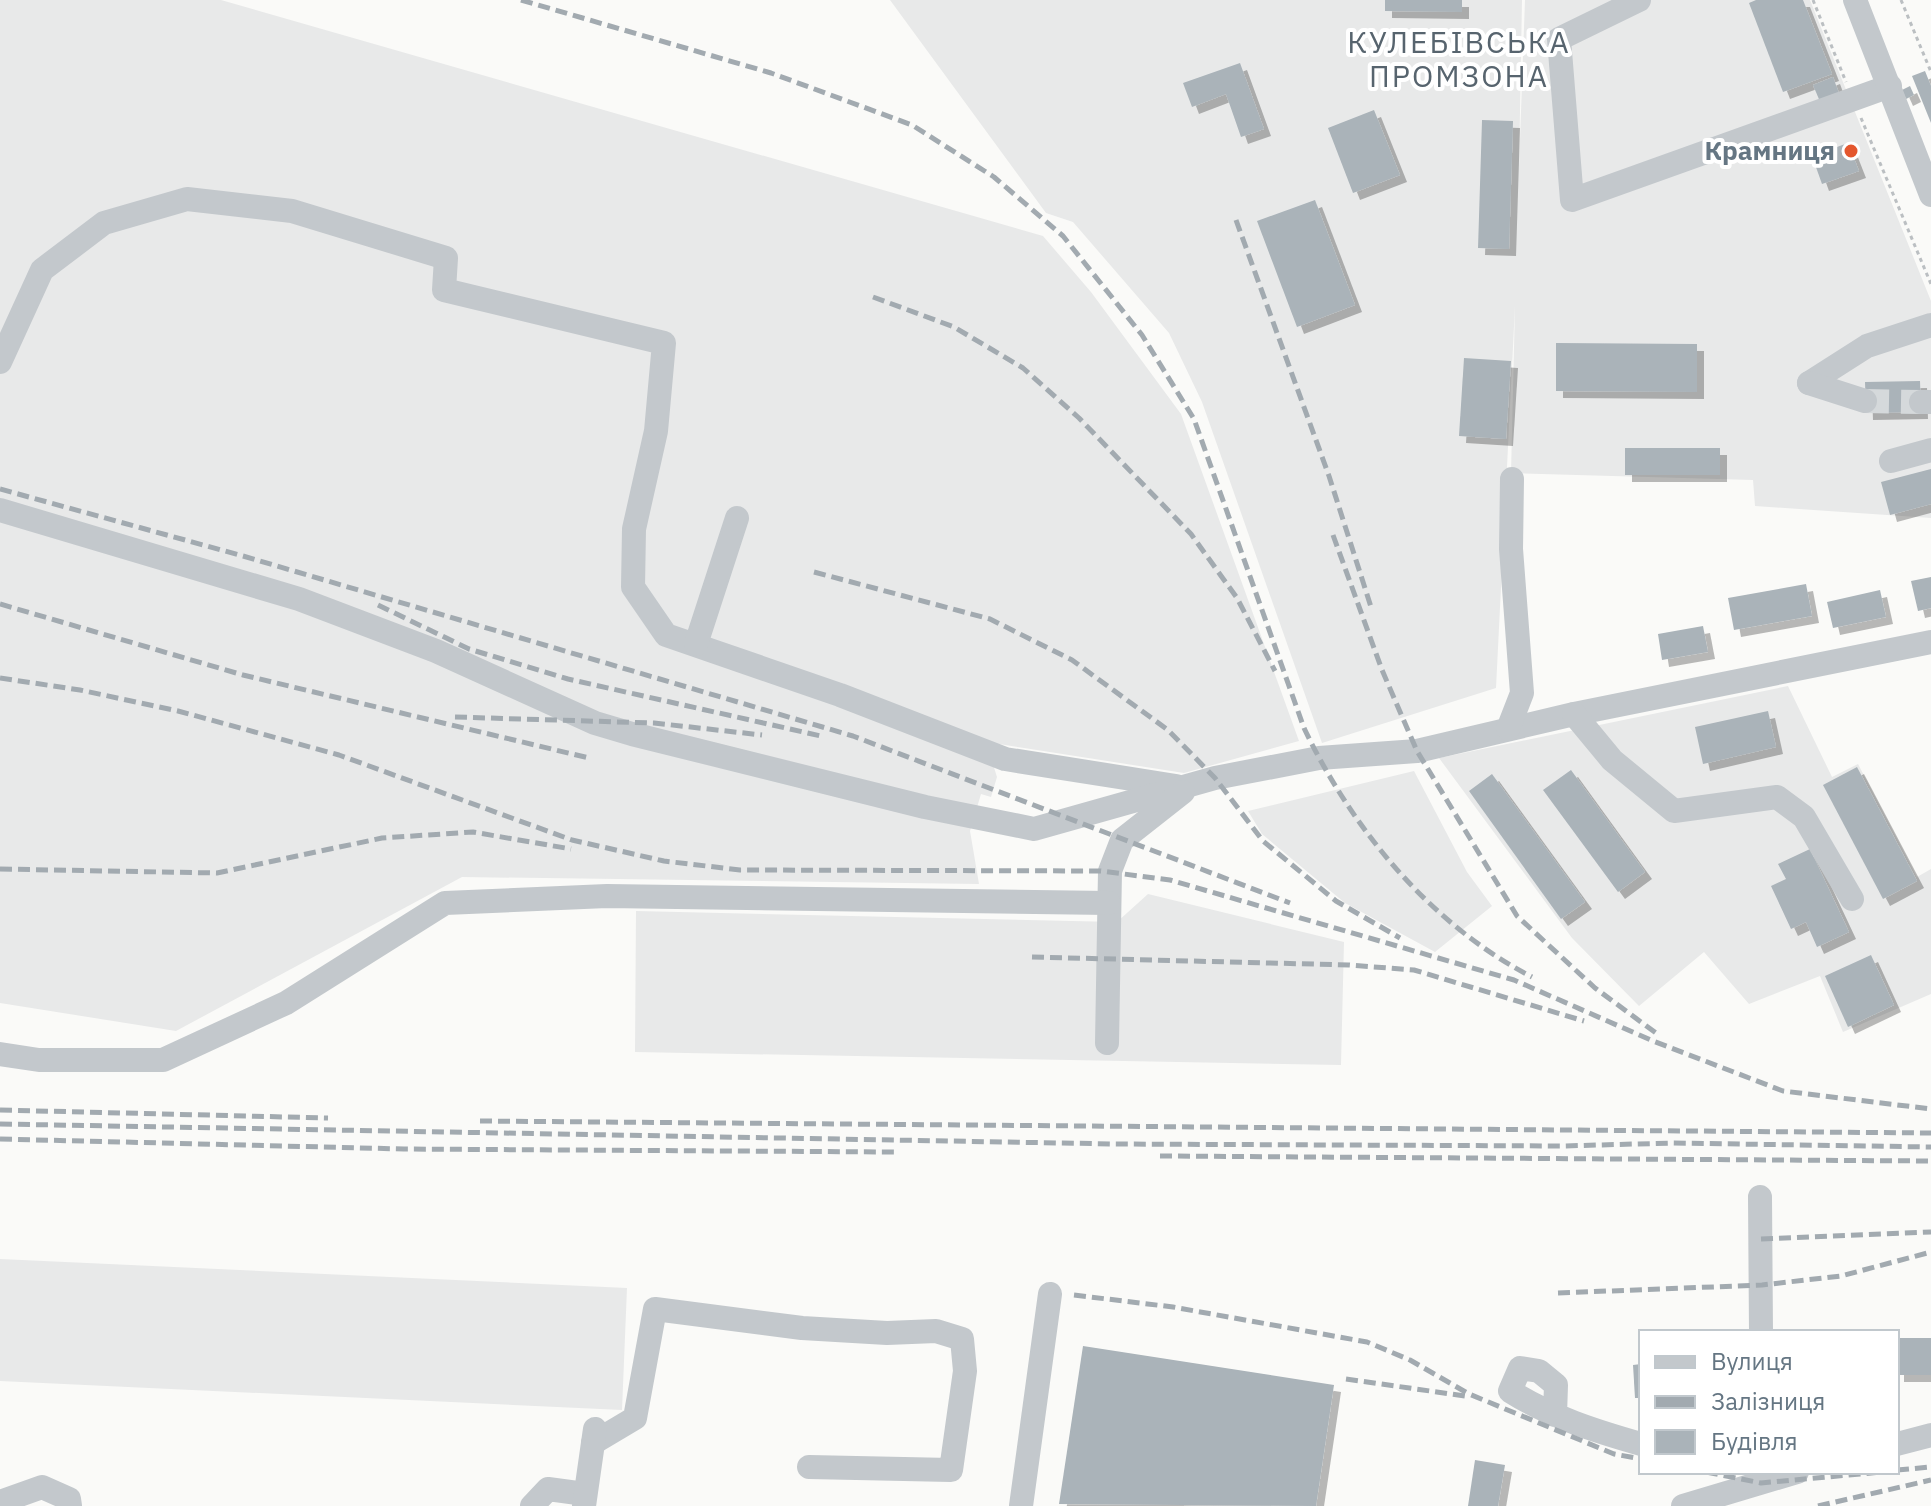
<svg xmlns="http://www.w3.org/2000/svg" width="1931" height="1506" font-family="'IBM Plex Sans',sans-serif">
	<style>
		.built { fill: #e8e9e9 }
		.building { fill: #aab3b9; filter: url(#shadow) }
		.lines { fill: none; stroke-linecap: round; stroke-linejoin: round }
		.minor-tunnel { stroke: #d5d9db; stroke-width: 24; stroke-dasharray: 24 12; stroke-linecap: butt }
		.path { stroke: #bbbfc2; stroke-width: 3; stroke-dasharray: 4 4; stroke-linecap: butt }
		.minor { stroke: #c3c8cc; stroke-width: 24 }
		.rail { stroke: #a2aab0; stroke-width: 5; stroke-dasharray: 12 6; stroke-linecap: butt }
		.poi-dot { fill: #e4572e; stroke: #fff; stroke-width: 3 }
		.labels { text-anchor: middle; stroke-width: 8; stroke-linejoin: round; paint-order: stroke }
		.poi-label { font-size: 26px; font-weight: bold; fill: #657683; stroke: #fff; text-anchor: end }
		.quarter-label { font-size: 30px; letter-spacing: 2px; fill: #57646e; stroke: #fff }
	</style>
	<defs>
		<filter id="shadow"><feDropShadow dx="7" dy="7" stdDeviation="0" flood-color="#0004"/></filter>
	</defs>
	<rect width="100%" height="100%" fill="#fafaf8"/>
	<g class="built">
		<path d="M0,0H221L1043,236L1091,292L1181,414L1299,741L1184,773L986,742L997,777L991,797L981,794L970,831L979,884L462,877L176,1031L0,1003Z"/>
		<path d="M890,0H1522L1519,167L1525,0H1810L1931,301V518L1755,506L1753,480L1511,473L1515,306L1496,688L1322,743L1202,402L1169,333L1073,222L1046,213Z"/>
		<path d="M1788,686L1832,777L1858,764L1917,877L1931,869V994L1843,1032L1820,976L1749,1004L1704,952L1639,1006L1572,938L1439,758Z"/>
		<path d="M1414,771L1467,872L1492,906L1435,952L1345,903L1262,834L1248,811Z"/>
		<path d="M1148,894L1344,942L1341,1065L635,1052L636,911L1117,922Z"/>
		<path d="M0,1259L627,1288L622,1410L0,1381Z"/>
	</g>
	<g class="building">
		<path d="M1385,0H1462V12L1385,11Z"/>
		<path d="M1756,0H1803L1832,74L1783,92L1749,3Z"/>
		<path d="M1240,63L1264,129L1241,137L1226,94L1192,107L1183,83Z"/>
		<path d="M1925,71L1931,86V123L1912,76Z"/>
		<path d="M1833,77L1840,96L1821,104L1813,85Z"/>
		<path d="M1910,86L1914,95L1906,99L1902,90Z"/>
		<path d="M1374,110L1400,175L1353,193L1328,128Z"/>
		<path d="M1482,120L1513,121L1509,249L1478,248Z"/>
		<path d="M1848,143L1859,171L1822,184L1812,156Z"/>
		<path d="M1315,200L1355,305L1297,327L1257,221Z"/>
		<path d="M1556,343L1697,344V392L1556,391Z"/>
		<path d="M1464,358L1511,361L1506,439L1459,436Z"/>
		<path d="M1920,381L1921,412L1866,413L1865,382Z"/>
		<rect x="1625" y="448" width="95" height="27"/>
		<path d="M1931,469V504L1890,515L1881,482Z"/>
		<path d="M1931,577V608L1918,611L1911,581Z"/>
		<path d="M1806,584L1812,616L1734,630L1728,598Z"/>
		<path d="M1880,590L1886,617L1833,628L1827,602Z"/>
		<path d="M1703,626L1708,652L1662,660L1658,634Z"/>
		<path d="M1768,711L1776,747L1703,764L1695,727Z"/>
		<path d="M1857,767L1917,881L1883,899L1823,785Z"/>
		<path d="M1571,770L1645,872L1618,892L1543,790Z"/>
		<path d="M1492,774L1585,902L1561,919L1469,791Z"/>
		<path d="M1810,849L1849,932L1817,947L1806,922L1791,929L1771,886L1786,879L1778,864Z"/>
		<path d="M1871,955L1894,1005L1848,1027L1825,976Z"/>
		<rect x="1897" y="1338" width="34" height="37"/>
		<path d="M1083,1346L1334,1385L1316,1506L1059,1504Z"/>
		<path d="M1641,1364V1398H1635L1633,1365Z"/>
		<path d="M1475,1460L1505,1465L1498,1506H1468Z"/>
	</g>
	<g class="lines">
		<path class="minor-tunnel" d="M1865,401L1921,402"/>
		<g class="path">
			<path d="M1813,0L1846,82"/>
			<path d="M1901,0L1931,72"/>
			<path d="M1861,118L1931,284"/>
		</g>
		<g class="minor">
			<path d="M1639,0L1559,39L1572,200L1890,86"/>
			<path d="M1855,0L1931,195"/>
			<path d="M0,362L42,270L104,223L187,199L292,211L446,258L444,290L664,343L656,431L634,529L633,587L666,635L840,695L1005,759L1176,786"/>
			<path d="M1809,383L1867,346L1931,325"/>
			<path d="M1809,383L1865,401"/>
			<path d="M1921,402H1931"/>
			<path d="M1891,461L1931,450"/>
			<path d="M0,510L299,599L436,651L595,723L632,734L925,807L1034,829L1215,778L1319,758L1417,751L1574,714L1931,642"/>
			<path d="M696,644L737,518"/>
			<path d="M1574,714L1612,760L1674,811L1777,797L1804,817L1852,899"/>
			<path d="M1508,729L1522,693L1511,549L1512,479"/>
			<path d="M1107,1043L1110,871L1122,840L1183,792"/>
			<path d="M0,1054L39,1060H163L286,1003L445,903L607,896L1109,903"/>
			<path d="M1760,1197L1761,1332"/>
			<path d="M1555,1415L1556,1385L1539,1371L1520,1368L1510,1391C1551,1417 1595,1431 1641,1444"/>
			<path d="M593,1443L635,1418L655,1309L802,1328L887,1333L936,1331L962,1339L965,1371L951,1470L809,1467"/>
			<path d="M1897,1444L1931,1435"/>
			<path d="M0,1502L42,1487L69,1499L70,1506"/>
			<path d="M532,1506L548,1489L585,1494"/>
			<path d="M584,1506L595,1429"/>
			<path d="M1021,1506L1050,1294"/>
			<path d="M1683,1506L1797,1472"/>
		</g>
		<g class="rail">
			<path d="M521,0L771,73L912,125L994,177L1063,236L1142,335L1194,419L1304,728C1352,829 1431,925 1532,977"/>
			<path d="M1236,220L1329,476L1372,610"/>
			<path d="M873,297L954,327L1023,368L1079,418L1191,534L1237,598L1275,671"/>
			<path d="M0,489L243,556L853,736L1290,903"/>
			<path d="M1333,535L1382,670L1417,751L1517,916L1595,988L1660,1036"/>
			<path d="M814,572L990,619L1072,660L1168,730L1215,778L1263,841L1336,901L1400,938"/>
			<path d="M0,604L243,675L589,758"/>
			<path d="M378,605L469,649L568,679L821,736"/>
			<path d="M0,678L80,690L178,711L339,755L572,840L664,861L740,870L1101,871L1170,880L1514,980L1653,1041L1783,1091L1931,1109"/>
			<path d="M455,717L654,723L762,735"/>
			<path d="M0,869L217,873L382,838L473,832L571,849"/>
			<path d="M1032,957L1349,965L1414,970L1584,1021"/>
			<path d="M0,1110L328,1118"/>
			<path d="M480,1121L1931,1133"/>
			<path d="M0,1124L1115,1144L1563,1146L1673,1143L1931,1147"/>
			<path d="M0,1139L404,1149L896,1152"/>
			<path d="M1160,1156L1931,1161"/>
			<path d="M1761,1239L1931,1232"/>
			<path d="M1558,1293L1762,1285L1841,1276L1931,1252"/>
			<path d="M1074,1295L1173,1307L1367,1342L1410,1360L1469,1394L1614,1454L1641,1459"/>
			<path d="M1346,1379L1465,1396"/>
			<path d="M1897,1470L1931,1467"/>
			<path d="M1706,1472L1761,1483L1882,1472"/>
			<path d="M1818,1506L1931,1480"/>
		</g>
	</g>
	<circle class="poi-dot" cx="1851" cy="151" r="8"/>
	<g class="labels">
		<g class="poi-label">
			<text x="1835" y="160">Крамниця</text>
		</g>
		<g class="quarter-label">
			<text x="1459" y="53">КУЛЕБІВСЬКА<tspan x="1459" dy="34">ПРОМЗОНА</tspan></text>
		</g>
	</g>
	<rect x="1639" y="1330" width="260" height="144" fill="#ffffff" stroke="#c1c8cd" stroke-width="2"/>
	<rect x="1655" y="1356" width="40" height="12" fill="#c3c8cc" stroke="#c1c8cd" stroke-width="2"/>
	<text x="1711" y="1370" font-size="24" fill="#657683">Вулиця</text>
	<rect x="1655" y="1396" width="40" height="12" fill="#a2aab0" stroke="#c1c8cd" stroke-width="2"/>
	<text x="1711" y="1410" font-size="24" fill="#657683">Залізниця</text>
	<rect x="1655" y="1430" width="40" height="24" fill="#aab3b9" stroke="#c1c8cd" stroke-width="2"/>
	<text x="1711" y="1450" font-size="24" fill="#657683">Будівля</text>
</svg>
